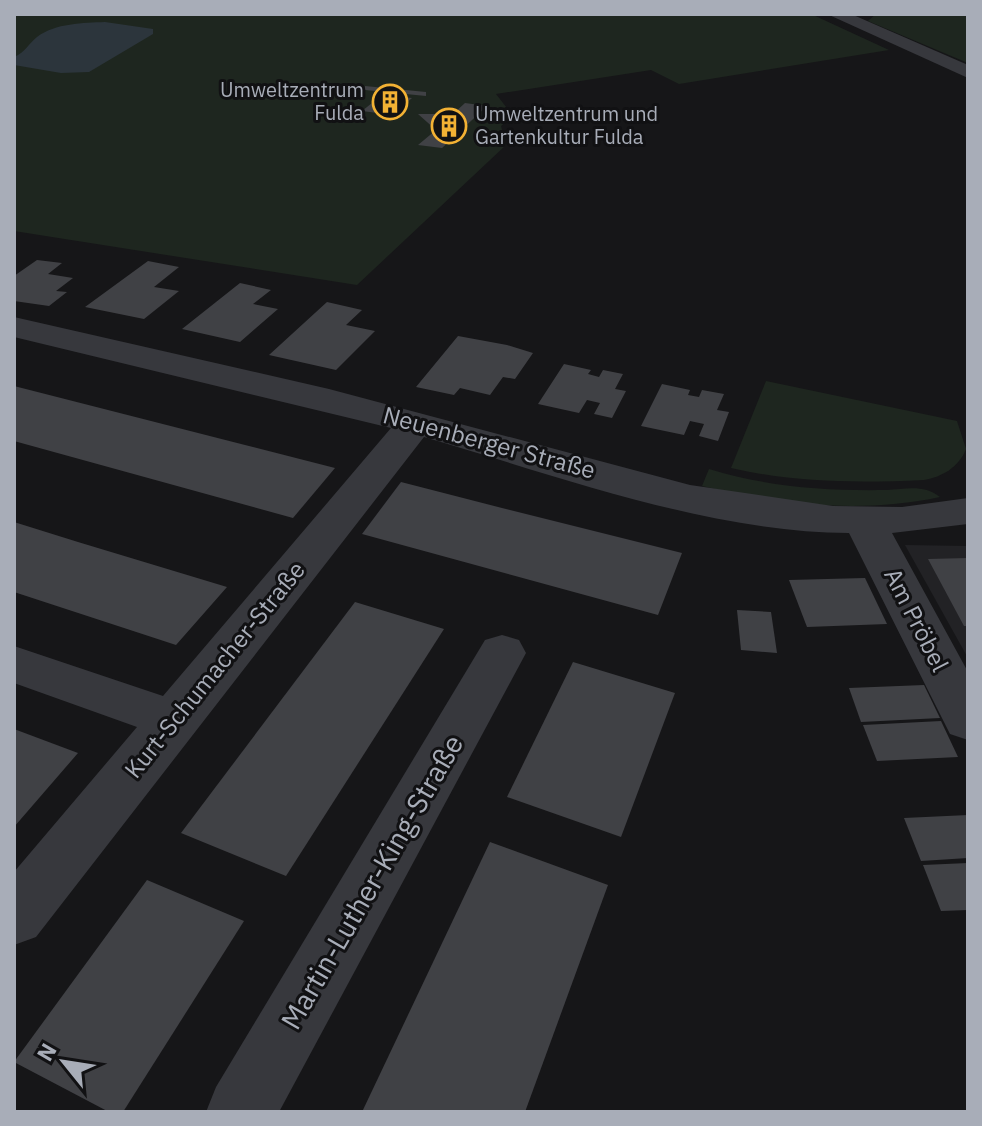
<svg xmlns="http://www.w3.org/2000/svg" width="982" height="1126" font-family="'IBM Plex Sans',sans-serif">
	<style>
		.built { fill: #222225 }
		.green { fill: #1e261f }
		.water { fill: #2c353c }
		.building { fill: #404145 }
		.lines { fill: none; stroke-linecap: round; stroke-linejoin: round }
		.minor { fill: #37383d; fill-rule: evenodd }
		.labels { text-anchor: middle; stroke-width: 6; stroke-linejoin: round; paint-order: stroke }
		.far-poi-label { font-size: 20px; fill: #a8adb8; stroke: #111113; text-anchor: end }
		.street-label { font-size: 24px; fill: #a8adb8; stroke: #111113 }
		.near-street-label { font-size: 28px; fill: #a8adb8; stroke: #111113 }
	</style>
	<rect width="100%" height="100%" fill="#161618"/>
	<path class="built" d="M905,545L968,546V658Z"/>
	<g class="green">
		<path d="M14,14H811L889,50L679,84L651,70L496,94L513,116L501,126L506,145L357,285L14,231Z"/>
		<path d="M876,14H968V63L868,21Z"/>
		<path d="M766,381L957,421L966,449C959,467 942,477 924,480C857,483 796,483 731,468Z"/>
		<path d="M709,469C768,487 825,491 887,490C906,489 924,484 940,497C861,514 780,505 702,486Z"/>
	</g>
	<path class="water" d="M105,22L153,29V34L89,72L61,73L14,65V57C26,52 28,44 37,37C55,23 84,23 105,22Z"/>
	<g class="building">
		<path d="M365,86L426,92V96L365,90Z"/>
		<path d="M382,95L412,98L393,115L362,111Z"/>
		<path d="M465,103L487,106L442,148L418,145L436,130L418,114H453Z"/>
		<path d="M37,260L62,263L48,274L73,278L56,291L67,292L49,306L14,301V276Z"/>
		<path d="M148,261L179,267L154,287L179,291L144,319L85,307Z"/>
		<path d="M240,283L271,290L253,304L278,309L240,342L182,329Z"/>
		<path d="M327,302L362,310L346,325L375,331L336,370L269,355Z"/>
		<path d="M458,336L507,345L533,353L515,379L503,377L490,395L460,388L454,395L416,387Z"/>
		<path d="M564,364L591,370L588,374L599,377L603,370L623,374L615,389L626,391L612,418L594,414L600,403L587,400L579,413L538,404Z"/>
		<path d="M662,384L690,390L688,395L699,397L702,390L724,394L717,410L729,412L718,441L699,436L704,424L690,421L684,435L641,426Z"/>
		<path d="M14,386L245,445L335,468L293,518L14,441Z"/>
		<path d="M401,482L502,508L682,553L658,615L362,534Z"/>
		<path d="M14,522L78,542L227,587L176,645L14,592Z"/>
		<path d="M968,558V626H964L928,559Z"/>
		<path d="M865,578L887,624L807,627L789,580Z"/>
		<path d="M355,602L444,629L286,876L181,833Z"/>
		<path d="M737,610L771,612L777,653L741,650Z"/>
		<path d="M573,662L675,693L621,837L507,797Z"/>
		<path d="M924,685L940,718L861,722L849,688Z"/>
		<path d="M941,721L958,757L877,761L863,725Z"/>
		<path d="M14,729L78,753L14,827Z"/>
		<path d="M968,815V858L921,861L904,818Z"/>
		<path d="M490,842L608,885L525,1112H362Z"/>
		<path d="M968,863V910L941,911L923,865Z"/>
		<path d="M147,880L244,921L123,1112H109L14,1062Z"/>
	</g>
	<g class="lines">
		<g class="minor">
			<path d="M827,14H851L968,65V78Z"/>
			<path d="M14,317L329,389L690,485L833,506L902,507L968,498V524L892,533L968,672V740L950,734L849,533C708,532 558,476 424,437L36,937L14,945V872L137,727L14,683V646L163,696L391,428L14,337Z"/>
			<path d="M502,635L519,640L526,653L279,1112H206L216,1087L485,640Z"/>
		</g>
	</g>
	<defs>
		<g id="building-ring" transform="scale(1.8)"><circle r="9.5" fill="#111113" stroke="#f2b134" stroke-width="1.5"/><path d="M-4-6H4V6H1V3H-1V6H-4ZM-2.5-4.3h1.7v1.8h-1.7ZM.8-4.3h1.7v1.8H.8ZM-2.5-1h1.7V.8h-1.7ZM.8-1h1.7V.8H.8Z" fill="#f2b134"/></g>
	</defs>
	<g fill-rule="evenodd">
		<use href="#building-ring" x="390" y="102"/>
		<use href="#building-ring" x="449" y="126"/>
	</g>
	<g class="labels">
		<g class="far-poi-label">
			<text x="364" y="97">Umweltzentrum<tspan x="364" dy="23">Fulda</tspan></text>
			<text x="475" y="121" text-anchor="start">Umweltzentrum und<tspan x="475" dy="23">Gartenkultur Fulda</tspan></text>
		</g>
		<g class="street-label">
			<text transform="translate(489 443) rotate(15)" y="8">Neuenberger Straße</text>
			<text transform="translate(916 620) rotate(63)" y="8">Am Pröbel</text>
			<text transform="translate(215 670) rotate(-51)" y="8">Kurt-Schumacher-Straße</text>
		</g>
		<g class="near-street-label">
			<text transform="translate(372 882) rotate(-60)" y="10">Martin-Luther-King-Straße</text>
		</g>
	</g>
	<rect width="982" height="1126" fill="none" stroke="#a8adb8" stroke-width="32"/>
	<g transform="translate(64 1062) rotate(300)" stroke="#111113" stroke-width="6" paint-order="stroke">
	<path d="M0-6L14 30L0 20L-14 30Z" fill="#a8adb8"/>
	<text y="-12" font-size="22" font-weight="bold" text-anchor="middle" fill="#a8adb8">N</text>
	</g>
</svg>
